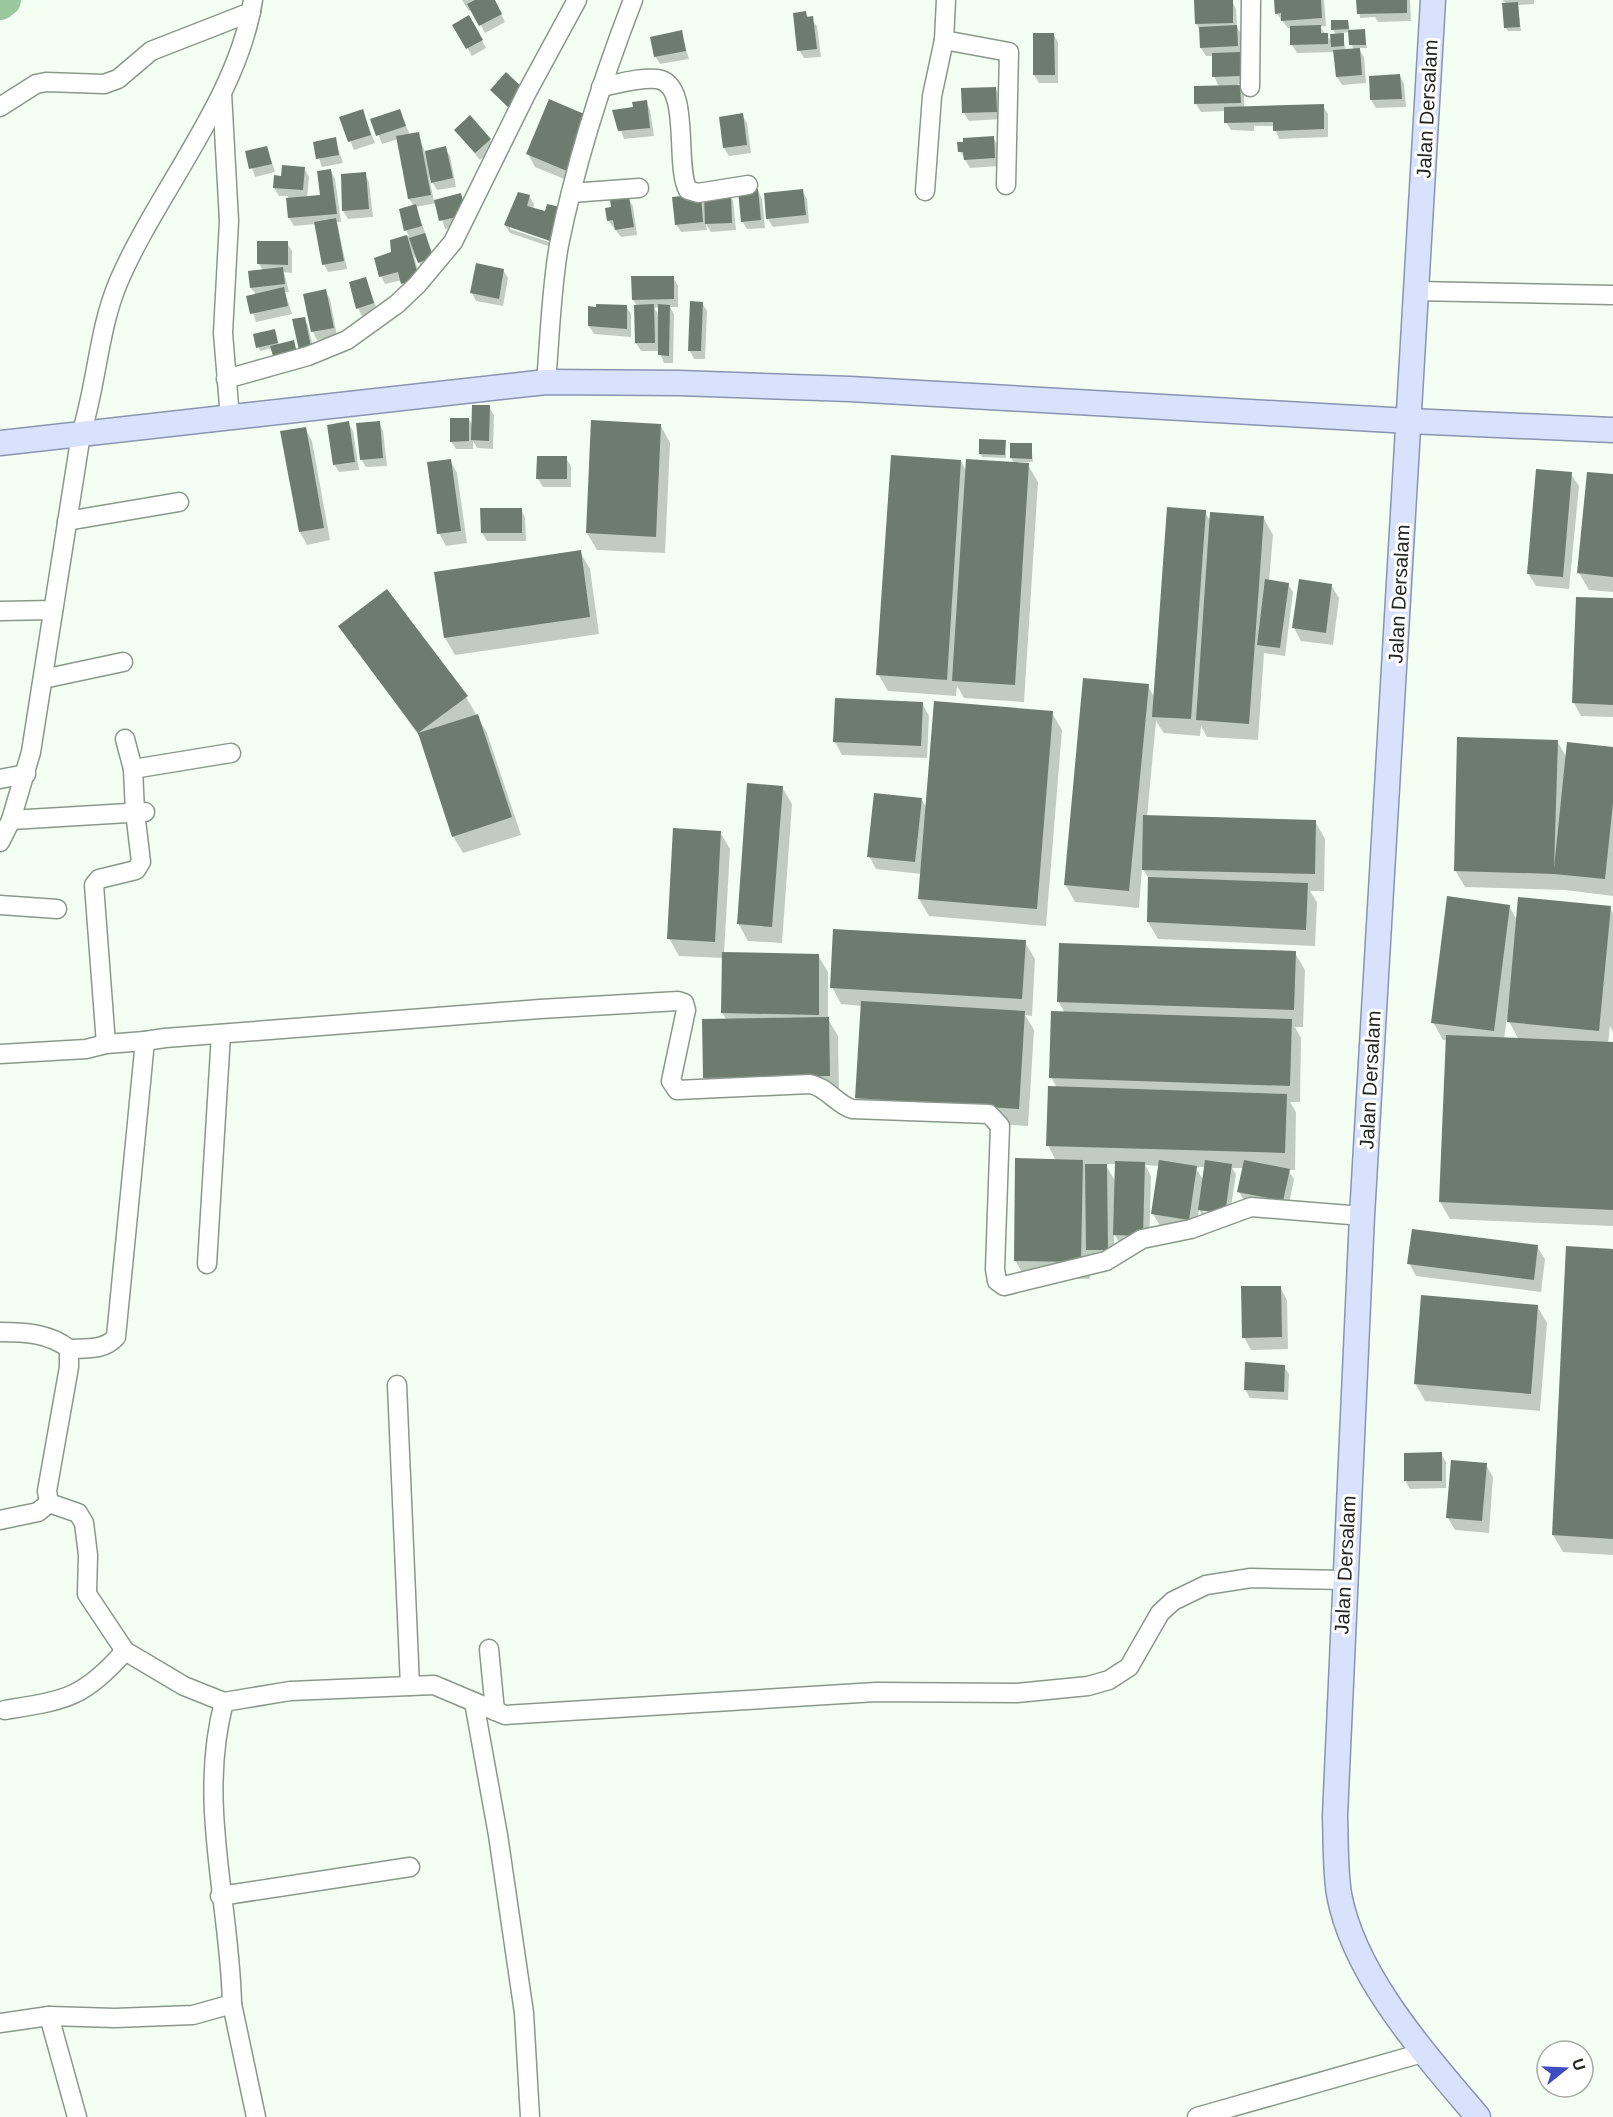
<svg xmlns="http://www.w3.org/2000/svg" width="1613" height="2117" font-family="Helvetica,sans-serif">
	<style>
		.shadow { fill: #0003; fill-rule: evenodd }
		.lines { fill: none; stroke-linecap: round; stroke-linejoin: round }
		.river { stroke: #9bc79f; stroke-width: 34 }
		.building { fill: #6e7c6f }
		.minor-casing { stroke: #8a988b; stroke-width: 21 }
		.major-casing { stroke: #8994b0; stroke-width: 27 }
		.minor { stroke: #fff; stroke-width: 18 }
		.major { stroke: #d9e2fd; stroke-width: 24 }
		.labels { text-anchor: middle; stroke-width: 6; stroke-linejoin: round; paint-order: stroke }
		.street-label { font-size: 20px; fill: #222722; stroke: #fff }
	</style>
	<rect width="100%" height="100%" fill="#f2fff2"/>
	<g class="shadow">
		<path d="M462,0H494L505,22L485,33L472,9L469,11Z"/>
		<path d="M1276,0H1324L1326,26L1320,27L1332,42L1336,35L1333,29L1347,21L1350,31H1364L1367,48H1358L1364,57L1366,83L1342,85L1337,77L1335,52L1297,53L1292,45L1291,28H1288L1276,13ZM1350,32L1353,50H1346L1342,33Z"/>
		<path d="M1358,0H1410L1411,21L1378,22L1375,17L1360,18Z"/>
		<path d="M1503,0H1534V4L1518,5L1521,31H1508L1506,28V4Z"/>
		<path d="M1232,1L1236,9L1237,27L1241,34L1242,54H1239L1244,62L1245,84H1238L1244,94V108L1323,106L1328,114V137L1279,139L1274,126H1254V131L1231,130L1226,122V111L1201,112L1196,104L1219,87L1214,76L1213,56H1206L1201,48L1200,31L1196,23Z"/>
		<path d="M805,13L817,26L821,57L804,58L799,50Z"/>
		<path d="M469,17L486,48L472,56L454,25Z"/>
		<path d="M681,32L689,59L660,64L655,56Z"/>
		<path d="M1053,34L1058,42V83H1039L1034,75Z"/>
		<path d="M506,74L514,114L492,90Z"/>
		<path d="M1400,76L1404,84L1406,107L1376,108L1371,100Z"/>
		<path d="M995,88L1000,96L1001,119L969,121L964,113Z"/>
		<path d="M646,101L650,110L654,136L624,139L614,111L635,108Z"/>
		<path d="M362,111L375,143L354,150L341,118Z"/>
		<path d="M399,111L410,135L418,134L425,152L445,148L450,156L456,187L437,190L429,177L434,201L460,195L469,223L445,229L437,203L416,207L437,266L424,270L414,256L423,288L407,291L402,280L385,284L381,276L393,253L391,241L409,236L406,230L414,206L409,199L398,139L382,144L372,120Z"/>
		<path d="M742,115L747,123L751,153L729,156L724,148Z"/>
		<path d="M588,118L574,183L535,167L528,154Z"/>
		<path d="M456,130L490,140L494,148L480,160Z"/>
		<path d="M993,137L998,146L999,166L970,168L960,151Z"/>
		<path d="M335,139L343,163L322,167L314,143Z"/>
		<path d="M267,147L275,172L255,177L247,152Z"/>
		<path d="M304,168L309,177L307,198L322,196L331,171L335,179L341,222H337L347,269L328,272L324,264L316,224L294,226L289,218L288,196H279L274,188L282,178Z"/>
		<path d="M365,174L369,182L373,217L348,219L343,211V176Z"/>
		<path d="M802,190L807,199L809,223L773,227L768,219L765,194Z"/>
		<path d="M758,191L762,199L765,228L747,229L742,221Z"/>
		<path d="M728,193L733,201L736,230L711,232L706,224L707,230L681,232L676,224L700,196L706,206Z"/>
		<path d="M529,196L534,204L533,209L547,213L556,241L510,226V229L555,244L554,248L510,233L505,225Z"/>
		<path d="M628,198L633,206L637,235L621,237L608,220L613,208Z"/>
		<path d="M287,243L292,251V273L284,272L289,292H285L292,314L256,322L248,297L256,295L251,288L263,271L259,264Z"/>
		<path d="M503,270L508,278L503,306L476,301L472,293Z"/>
		<path d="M673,277L678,286V307H670L674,314L673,363H664L659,351H641L636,343L637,306L633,300ZM660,307V317L654,308Z"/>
		<path d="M366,279L378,312L362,316L358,308Z"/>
		<path d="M325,291L330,299L337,336L317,340L313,332L305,295Z"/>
		<path d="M702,303L707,311L705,359H694L690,351Z"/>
		<path d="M626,306L631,314V337L594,334L589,326Z"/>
		<path d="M304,318L308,326L315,355L305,357Z"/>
		<path d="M276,334L279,346L293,342L298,357L272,348L260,351L254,336Z"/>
		<path d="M489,407L494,415L493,449L477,448L473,441V449H456L451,441L469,419L473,427Z"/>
		<path d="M348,423L353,431L359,470L339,472L334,464Z"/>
		<path d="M379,423L383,431L387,466L366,467L361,459Z"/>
		<path d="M661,426L670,443L665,553L597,550L587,533Z"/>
		<path d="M305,428L312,441L330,540L307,545L300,532L282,433Z"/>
		<path d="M1005,442L1006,458L982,457L980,453Z"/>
		<path d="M1031,445L1033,462H1019V464L1028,465L1038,482L1024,702L964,698L957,686L956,696L888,691L878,674L961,461L967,472L1015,464L1011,458Z"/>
		<path d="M566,458L571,466V487H543L538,479Z"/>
		<path d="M450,460L457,473L467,543L446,546L439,533Z"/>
		<path d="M1571,474L1579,486L1569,589L1536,586L1528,573Z"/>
		<path d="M1613,476V592L1589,590L1579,573Z"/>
		<path d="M521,509L525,517L526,541H487L482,533V510Z"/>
		<path d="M1205,512L1211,522L1263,517L1273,535L1269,581L1288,584L1293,592L1285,656L1264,653L1258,740L1207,737L1201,726L1200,736L1164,733L1156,721L1147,817L1315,821L1325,839L1324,891H1310L1317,902L1315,946L1158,939L1148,922L1150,880L1142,868L1139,908L1075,902L1065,884L1148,686L1155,698Z"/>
		<path d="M580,552L590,569L599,634L455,655L445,638L435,573Z"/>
		<path d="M1331,585L1339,598L1333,645L1301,641L1294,628Z"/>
		<path d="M1613,599V717L1581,716L1574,703Z"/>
		<path d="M340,626L466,697L487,733L521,835L463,853L453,836L422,740Z"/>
		<path d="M922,703L929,716L927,758L842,755L835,742Z"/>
		<path d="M1052,713L1062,730L1046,926L929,916L919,899L921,874L876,869L869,856L922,800L927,809Z"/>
		<path d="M1557,741L1567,758L1613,748V896L1565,890L1465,887L1455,870Z"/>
		<path d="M782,787L792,804L782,943L748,941L738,923Z"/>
		<path d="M720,832L730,849L724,953L818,955L828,972V1019L838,1036L839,1093L714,1095L704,1078L727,1020L722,1013L723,958L679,956L669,938Z"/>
		<path d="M1509,906L1518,922L1610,907L1613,913V1032L1610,1026L1608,1044H1613V1226L1450,1219L1440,1202L1447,1040H1443L1433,1022ZM1507,1018L1519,1040L1504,1039Z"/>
		<path d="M1025,942L1035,959L1032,1016L1025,1015L1034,1030L1028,1126L866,1115L856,1098L862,1006L841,1004L832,987Z"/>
		<path d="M1295,953L1305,970L1303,1027H1295L1301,1038L1300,1102H1290L1296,1112L1295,1170H1288L1294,1179L1288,1209L1244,1200L1239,1192L1244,1168H1232L1236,1174L1230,1213L1203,1209V1212L1229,1216L1204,1218L1199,1209L1196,1232L1160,1226L1152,1212L1159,1166L1145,1165L1151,1176L1149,1248L1122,1247L1114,1234V1262L1091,1256L1090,1279L1025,1278L1015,1260L1056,1161L1048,1145L1057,1088L1051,1077L1065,1013L1058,1001ZM1105,1164H1116V1182ZM1195,1167H1206L1204,1181L1197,1170Z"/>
		<path d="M1537,1247L1545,1259L1541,1292L1416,1276L1409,1263Z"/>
		<path d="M1613,1250V1555L1563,1552L1553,1535Z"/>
		<path d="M1280,1287L1287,1300L1288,1349L1251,1350L1244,1337Z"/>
		<path d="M1537,1306L1547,1323L1540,1411L1425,1401L1415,1383Z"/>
		<path d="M1284,1366L1289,1374L1288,1400L1250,1398L1245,1389Z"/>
		<path d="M1441,1454L1446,1462V1488L1410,1489L1405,1480Z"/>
		<path d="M1486,1465L1493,1477L1489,1533L1455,1530L1448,1518Z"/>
	</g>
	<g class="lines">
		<path class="river" d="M0,3L4,0"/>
	</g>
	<g class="building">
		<path d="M475,0H495L502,14L479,26L467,4Z"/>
		<path d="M1194,0H1233V23L1195,24Z"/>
		<path d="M1274,0H1321L1322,18L1281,21V13L1275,14Z"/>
		<path d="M1356,0H1407V13L1357,14Z"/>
		<path d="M1518,2L1520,27L1504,28L1502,3Z"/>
		<path d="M806,11L807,17L813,16L817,49L797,51L793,13Z"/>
		<path d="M469,15L483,40L466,49L452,25Z"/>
		<path d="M1331,20H1348L1349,29L1331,30Z"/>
		<path d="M1237,25L1238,46L1200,48L1199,27Z"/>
		<path d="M1321,25V33H1328V44L1290,45V26Z"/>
		<path d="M1365,29L1366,45H1349L1348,30Z"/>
		<path d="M682,30L686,51L654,57L650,37Z"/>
		<path d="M1033,33H1054L1055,75H1033Z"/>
		<path d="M1344,33V46L1331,47L1330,34Z"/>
		<path d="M1360,48L1362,75L1336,77L1333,50Z"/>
		<path d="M1240,52L1241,76L1212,77V53Z"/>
		<path d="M506,72L525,90L508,107L490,90Z"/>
		<path d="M1400,74L1402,99L1370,100L1369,76Z"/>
		<path d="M1240,85L1241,103L1194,104V86Z"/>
		<path d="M996,87L997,112L962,113L961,88Z"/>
		<path d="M549,99L589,116L567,171L526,154Z"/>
		<path d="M647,100L650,128L618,131L612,110L633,107L632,102Z"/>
		<path d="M1324,104V129L1273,131V122L1224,123V107Z"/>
		<path d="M363,109L371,135L348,142L339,117Z"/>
		<path d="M400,109L406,126L376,136L370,119Z"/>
		<path d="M743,113L747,145L723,148L719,117Z"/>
		<path d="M470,115L491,139L475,153L454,130Z"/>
		<path d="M419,132L431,195L408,199L396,136Z"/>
		<path d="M994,136L995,158L964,160L963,152H958L957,142H963V138Z"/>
		<path d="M336,137L339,155L316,159L313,142Z"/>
		<path d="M267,146L272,164L249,169L245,151Z"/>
		<path d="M446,146L453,178L431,183L425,151Z"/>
		<path d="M282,165L305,167L303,190L273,188L274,175L281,176Z"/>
		<path d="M331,169L337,214L288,218L286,198L320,195L317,171Z"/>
		<path d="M366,172L369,209L342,211L341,174Z"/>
		<path d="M758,189L761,220L741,222L738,191Z"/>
		<path d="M803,189L806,215L766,219L764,193Z"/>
		<path d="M518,192L530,195L527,206L545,211L547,204L560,207L550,241L504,225Z"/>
		<path d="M461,193L466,215L439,221L434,200Z"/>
		<path d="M701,194L703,222L675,225L672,197Z"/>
		<path d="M731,195L732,223L705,224L704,196Z"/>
		<path d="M629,197L634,227L615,230L613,220L607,221L605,208L611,207L610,200Z"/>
		<path d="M416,204L422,226L404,231L399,209Z"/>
		<path d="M336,218L344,261L322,265L314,222Z"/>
		<path d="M425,233L433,257L418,263L409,238Z"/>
		<path d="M407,235L419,279L401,284L398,272L379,277L374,258L391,252L390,240Z"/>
		<path d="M257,241H288V265L257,264Z"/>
		<path d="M476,263L504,269L499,299L470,293Z"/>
		<path d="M283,267L285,284L250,288L248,271Z"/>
		<path d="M631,276H674V299L632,300Z"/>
		<path d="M366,277L374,303L356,309L349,282Z"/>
		<path d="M284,287L288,306L250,314L246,296Z"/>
		<path d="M326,289L334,328L311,332L303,294Z"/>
		<path d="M690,301L703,302L701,351H688Z"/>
		<path d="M596,304L627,305V329L588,326V306L596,307Z"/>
		<path d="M654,304L655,343H635L634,305Z"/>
		<path d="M658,304L670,305L669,356L658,355Z"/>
		<path d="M305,317L311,347L299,350L292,319Z"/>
		<path d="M275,329L278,343L256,348L253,334Z"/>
		<path d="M294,340L297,354L274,359L270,346Z"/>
		<path d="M472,405H490L489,441L471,440Z"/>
		<path d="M450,418H469V441L450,442Z"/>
		<path d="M591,420L661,424L656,537L586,533Z"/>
		<path d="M349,421L355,462L333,465L327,425Z"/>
		<path d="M380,421L383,458L360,460L356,423Z"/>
		<path d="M306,427L324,528L299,532L280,431Z"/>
		<path d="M979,439L1006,440L1005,455L979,454Z"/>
		<path d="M1010,443H1032V459L1010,458Z"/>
		<path d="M891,455L961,460L947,680L876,675Z"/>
		<path d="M537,456H567V479H536Z"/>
		<path d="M451,459L461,531L437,534L427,462Z"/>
		<path d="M966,459L1029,463L1015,685L952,681Z"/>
		<path d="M1536,469L1572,472L1563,577L1527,574Z"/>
		<path d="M1587,472L1613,474V577L1577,573Z"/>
		<path d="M1167,507L1206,510L1191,719L1152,717Z"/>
		<path d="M480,508H522V533H481Z"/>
		<path d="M1210,512L1264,516L1249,724L1196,720Z"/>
		<path d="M581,550L590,617L444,638L434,572Z"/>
		<path d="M1265,579L1289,583L1280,648L1257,645Z"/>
		<path d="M1299,579L1332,584L1326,633L1292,628Z"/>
		<path d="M387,589L468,696L418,733L338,626Z"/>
		<path d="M1576,597L1613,598V705L1572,703Z"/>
		<path d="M1083,678L1149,684L1129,891L1064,885Z"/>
		<path d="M835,698L923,702L921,746L833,742Z"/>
		<path d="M934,701L1053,711L1037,909L918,899Z"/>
		<path d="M478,714L512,817L452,837L418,733Z"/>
		<path d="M1457,737L1558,740L1554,868L1567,742L1613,747V803L1605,879L1554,874L1454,871Z"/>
		<path d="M747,783L783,786L772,927L737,924Z"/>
		<path d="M874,793L922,798L915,862L867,857Z"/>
		<path d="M1143,815L1316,820L1315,874L1142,870Z"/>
		<path d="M673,828L721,831L715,942L667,939Z"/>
		<path d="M1148,877L1308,883L1306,930L1147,922Z"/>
		<path d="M1447,896L1510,905L1494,1031L1431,1023Z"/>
		<path d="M1518,897L1611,906L1599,1031L1507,1022Z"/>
		<path d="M833,929L1026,940L1022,999L830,988Z"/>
		<path d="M1059,943L1296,951L1294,1010L1057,1002Z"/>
		<path d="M722,952L819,954V1015L721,1013Z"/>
		<path d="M861,1001L1025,1011L1019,1109L855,1098Z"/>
		<path d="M1051,1011L1292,1019L1290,1086L1049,1078Z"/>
		<path d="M829,1017L830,1076L703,1078L702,1019Z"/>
		<path d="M1446,1035L1613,1042V1210L1439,1202Z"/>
		<path d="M1048,1086L1287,1094L1285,1153L1046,1146Z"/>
		<path d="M1015,1158L1083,1160L1081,1262L1014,1261Z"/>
		<path d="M1159,1160L1197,1166L1189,1220L1151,1214Z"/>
		<path d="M1205,1160L1232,1164L1225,1214L1198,1210Z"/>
		<path d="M1244,1160L1290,1169L1283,1201L1237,1192Z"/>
		<path d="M1115,1161L1145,1162L1143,1236L1113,1235Z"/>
		<path d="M1085,1164H1107L1108,1250H1086Z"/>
		<path d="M1412,1229L1538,1245L1534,1280L1407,1264Z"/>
		<path d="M1566,1246L1613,1249V1539L1552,1535Z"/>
		<path d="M1241,1286H1281L1282,1337L1242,1338Z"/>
		<path d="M1421,1295L1538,1305L1531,1394L1414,1384Z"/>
		<path d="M1245,1362L1285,1365L1284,1392L1244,1390Z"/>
		<path d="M1442,1452V1481H1404V1453Z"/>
		<path d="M1451,1460L1487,1463L1482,1521L1446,1518Z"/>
	</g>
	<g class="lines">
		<g class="minor-casing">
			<g id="minor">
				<path d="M944,40L1009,52L1006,185"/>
				<path d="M601,87C618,84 639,77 657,79C692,83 674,165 688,190L698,193L748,185"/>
				<path d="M1250,87L1251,0"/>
				<path d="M222,93L229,221L223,333L230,418"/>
				<path d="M0,107L36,84L46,82L104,84L118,79L151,51L251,12"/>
				<path d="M925,191L932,96L944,40L946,0"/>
				<path d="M571,193L639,188"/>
				<path d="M1416,291L1612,295"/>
				<path d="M226,379L308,356L347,340L397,304L417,285L453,242L526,94L577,0"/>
				<path d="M546,382C550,337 551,290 559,245C576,161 602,80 633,0"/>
				<path d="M67,521L179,502"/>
				<path d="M0,611L53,610"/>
				<path d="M43,679L123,662"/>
				<path d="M133,769L231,753"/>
				<path d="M0,779L26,774"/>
				<path d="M11,820L145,812"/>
				<path d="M0,842L11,820L31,752L81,434C97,384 98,331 118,283C157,191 238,99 253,0"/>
				<path d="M0,905L57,909"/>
				<path d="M106,1044L94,885L99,879L136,870L141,862L135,812L133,769L125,739"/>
				<path d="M0,1054L86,1049L106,1044L145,1041"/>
				<path d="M207,1264L221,1034"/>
				<path d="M0,1332C23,1332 50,1333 69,1349V1367L47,1491L49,1503L78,1513L84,1523L88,1555L87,1594L125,1651L184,1686L224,1702"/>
				<path d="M69,1349C85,1348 104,1351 116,1337L145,1041L165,1038L540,1009L678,1001L684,1003L686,1010L671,1081L677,1090L810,1084C827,1087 836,1104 852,1109L989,1114L1000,1126L995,1269L997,1281L1004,1286L1106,1261L1142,1239L1191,1229L1251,1207L1362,1216"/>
				<path d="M397,1385L410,1686"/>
				<path d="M0,1520L38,1512L49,1503"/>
				<path d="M489,1649L495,1711"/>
				<path d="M474,1702L498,1835L524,2013L530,2117"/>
				<path d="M5,1710C65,1700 83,1699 125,1651"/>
				<path d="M220,1896L410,1867"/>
				<path d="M232,2004L256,2117"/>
				<path d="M49,2016L77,2117"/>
				<path d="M0,2023L49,2016L115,2018L193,2015L232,2004C230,1903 197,1803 224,1702L290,1691L434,1685L505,1715L876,1692L1017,1693L1088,1686L1109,1680L1129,1667L1160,1613L1173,1601L1206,1585L1251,1578L1345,1580"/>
				<path d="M1197,2117L1426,2052"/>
			</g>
		</g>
		<g class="major-casing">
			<g id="major">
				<path d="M1433,0L1362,1216L1335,1816C1336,1842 1335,1868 1339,1894C1354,1976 1425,2054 1478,2117"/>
				<path d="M0,443L546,382L679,383L850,389L1409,421L1613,430"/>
			</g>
		</g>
		<use href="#minor" class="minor"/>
		<use href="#major" class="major"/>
	</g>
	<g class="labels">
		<g class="street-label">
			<text transform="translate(1427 109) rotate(-87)" y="7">Jalan Dersalam</text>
			<text transform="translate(1399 594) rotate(-87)" y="7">Jalan Dersalam</text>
			<text transform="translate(1370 1080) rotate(-87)" y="7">Jalan Dersalam</text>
			<text transform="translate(1345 1565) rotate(-87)" y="7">Jalan Dersalam</text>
		</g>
	</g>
	<g transform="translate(1565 2069) rotate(72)"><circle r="28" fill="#ffffff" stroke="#a7a9a7" stroke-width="1.5"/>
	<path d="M0-4.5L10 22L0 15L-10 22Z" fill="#3d4cbf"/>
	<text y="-9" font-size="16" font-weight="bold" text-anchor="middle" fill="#222722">U</text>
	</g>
</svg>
